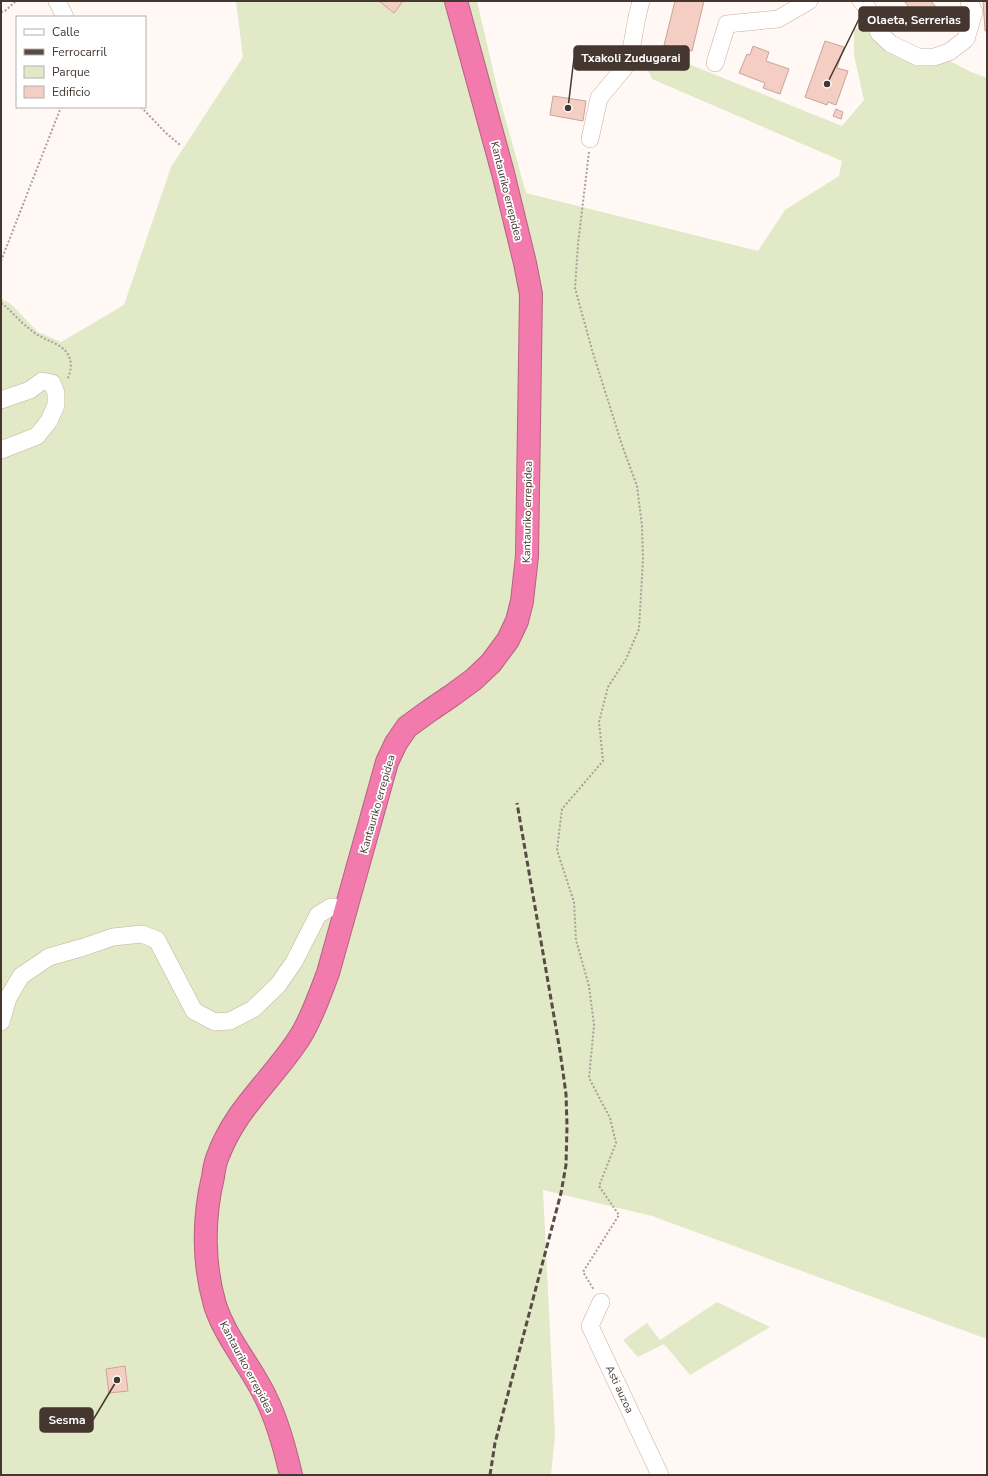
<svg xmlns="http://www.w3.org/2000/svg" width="988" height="1476" font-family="'Nunito Sans',sans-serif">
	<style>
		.green { fill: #e2e9c7 }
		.building { fill: #f4cdc3; stroke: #caa49a }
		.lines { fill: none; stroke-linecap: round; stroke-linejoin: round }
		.minor-casing { stroke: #cead99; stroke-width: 18 }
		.highway-casing { stroke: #b56380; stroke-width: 24 }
		.path { stroke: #aaa09a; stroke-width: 2; stroke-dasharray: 2 2; stroke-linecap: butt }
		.minor { stroke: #fff; stroke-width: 17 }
		.highway { stroke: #f27aac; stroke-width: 22 }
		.rail { stroke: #594b44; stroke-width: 3; stroke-dasharray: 6 3; stroke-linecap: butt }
		.labels { text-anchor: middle; stroke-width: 3.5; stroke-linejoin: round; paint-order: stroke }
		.street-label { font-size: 11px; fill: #45372f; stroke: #fff }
		.leader { fill: none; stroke: #45372f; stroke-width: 1.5 }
		.callout-dot { fill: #45372f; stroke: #fff; stroke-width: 1.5 }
		.callout { fill: #45372f; stroke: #45372f; stroke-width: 1.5 }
		.callout-label { font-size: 12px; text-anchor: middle; font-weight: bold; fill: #fff }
	</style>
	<rect width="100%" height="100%" fill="#fff8f4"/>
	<g class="green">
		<path d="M236,1H477L499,96L526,193L758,251L785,210L839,176L842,161L652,79L645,63L654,50L842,126L864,100L854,55V28L870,31L886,52L917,62L950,61L971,72L987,78V1339L652,1216L543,1190L555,1435L551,1475H1V298L12,305L38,332L61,342L124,305L171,167L243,57Z"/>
		<path d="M717,1302L770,1327L690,1375L664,1344L638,1357L623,1340L647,1323L660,1340Z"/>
	</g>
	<g class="building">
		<path d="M379,1H403L394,13Z"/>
		<path d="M675,1H704L692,51L664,45Z"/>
		<path d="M904,1H931L936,7L919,20Z"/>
		<path d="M983,1H987V31H985Z"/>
		<path d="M825,41L844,47L837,68L848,71L836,105L828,102L827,105L805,97Z"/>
		<path d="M753,46L769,52L766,61L789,69L780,94L763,88L765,83L739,73L747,54L750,55Z"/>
		<path d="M553,96L586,101L583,121L550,115Z"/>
		<path d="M836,109L843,112L841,119L833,116Z"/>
		<path d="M125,1366L128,1391L109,1393L106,1369Z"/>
	</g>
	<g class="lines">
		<g class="minor-casing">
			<g id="minor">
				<path d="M57,1L65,17"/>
				<path d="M861,1L866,5L879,33L891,44L918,57H934L949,52L966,39L974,12L969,1"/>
				<path d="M715,63L727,24L778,19L809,1"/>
				<path d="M590,139L599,98L624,68L631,50L637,17L641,1"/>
				<path d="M1,400L30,390L42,381L52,383L56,393V405L49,421L37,436L1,450"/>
				<path d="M1,1022L8,998L21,976L49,957L84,947L113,937L142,934L157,940L194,1011L215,1022L230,1021L253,1009L278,985L294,962L318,915L331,907L347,908"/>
				<path d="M601,1302L590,1326L660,1475"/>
			</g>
		</g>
		<g class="highway-casing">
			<path id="highway" d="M291,1475C285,1449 278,1422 266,1398C251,1366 226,1339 215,1305C203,1264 203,1218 213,1177C214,1170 215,1162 218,1156C223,1142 231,1128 239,1116C258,1089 282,1065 300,1037C312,1018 320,994 328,973L387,762L396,743L407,727L429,711L451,696L473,680L491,663L508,640L517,621L522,601L527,556L531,294L525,263L503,173L456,1"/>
		</g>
		<g class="path">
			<path d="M1,12L5,11L16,1"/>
			<path d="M141,107L166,133L180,145"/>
			<path d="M589,152L578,244L575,288L592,350L623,448L637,486L642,526L643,559L639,629L626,659L608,687L599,722L603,761L562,809L557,850L574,902L576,940L589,986L594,1025L589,1078L610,1118L616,1143L599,1186L619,1215L583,1272L594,1290"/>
			<path d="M1,261L61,107"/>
			<path d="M1,303C12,311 17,319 26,326C31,330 36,335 42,337C46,340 51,341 56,344C72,352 74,365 67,380"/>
			<path d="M986,735H987"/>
		</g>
		<use href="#minor" class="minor"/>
		<use href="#highway" class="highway"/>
		<path class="rail" d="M490,1475L495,1443L561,1193L566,1165L567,1126L566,1094L560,1051L517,803"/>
	</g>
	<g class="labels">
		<g class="street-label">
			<text transform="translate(507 191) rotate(76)" y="4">Kantauriko errepidea</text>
			<text transform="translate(527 512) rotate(-89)" y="4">Kantauriko errepidea</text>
			<text transform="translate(377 804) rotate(-74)" y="4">Kantauriko errepidea</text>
			<text transform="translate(247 1367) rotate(62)" y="4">Kantauriko errepidea</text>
			<text transform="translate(620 1389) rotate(65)" y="4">Asti auzoa</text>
		</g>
	</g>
	<path class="leader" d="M827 84L859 19M568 108L574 58M117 1380L93 1420"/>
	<g class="callout-dot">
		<circle cx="827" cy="84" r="4"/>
		<circle cx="568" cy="108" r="4"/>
		<circle cx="117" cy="1380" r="4"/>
	</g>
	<g class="callout">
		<rect x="859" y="7" width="110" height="24" rx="4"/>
		<rect x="574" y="46" width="115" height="24" rx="4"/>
		<rect x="40" y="1408" width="53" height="24" rx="4"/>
	</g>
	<g class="callout-label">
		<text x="914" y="24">Olaeta, Serrerias</text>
		<text x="631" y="62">Txakoli Zudugarai</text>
		<text x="67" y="1424">Sesma</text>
	</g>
	<rect width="988" height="1476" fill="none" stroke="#45372f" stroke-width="4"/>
	<rect x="16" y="16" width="130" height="92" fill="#ffffff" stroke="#b5afac"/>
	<rect x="24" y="29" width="20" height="6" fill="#ffffff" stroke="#b5afac"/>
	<text x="52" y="36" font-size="12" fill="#45372f">Calle</text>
	<rect x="24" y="49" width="20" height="6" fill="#594b44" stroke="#b5afac"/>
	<text x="52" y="56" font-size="12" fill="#45372f">Ferrocarril</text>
	<rect x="24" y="66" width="20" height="12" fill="#e2e9c7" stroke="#b5afac"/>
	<text x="52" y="76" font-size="12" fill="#45372f">Parque</text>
	<rect x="24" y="86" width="20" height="12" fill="#f4cdc3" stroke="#b5afac"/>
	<text x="52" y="96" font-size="12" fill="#45372f">Edificio</text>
</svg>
